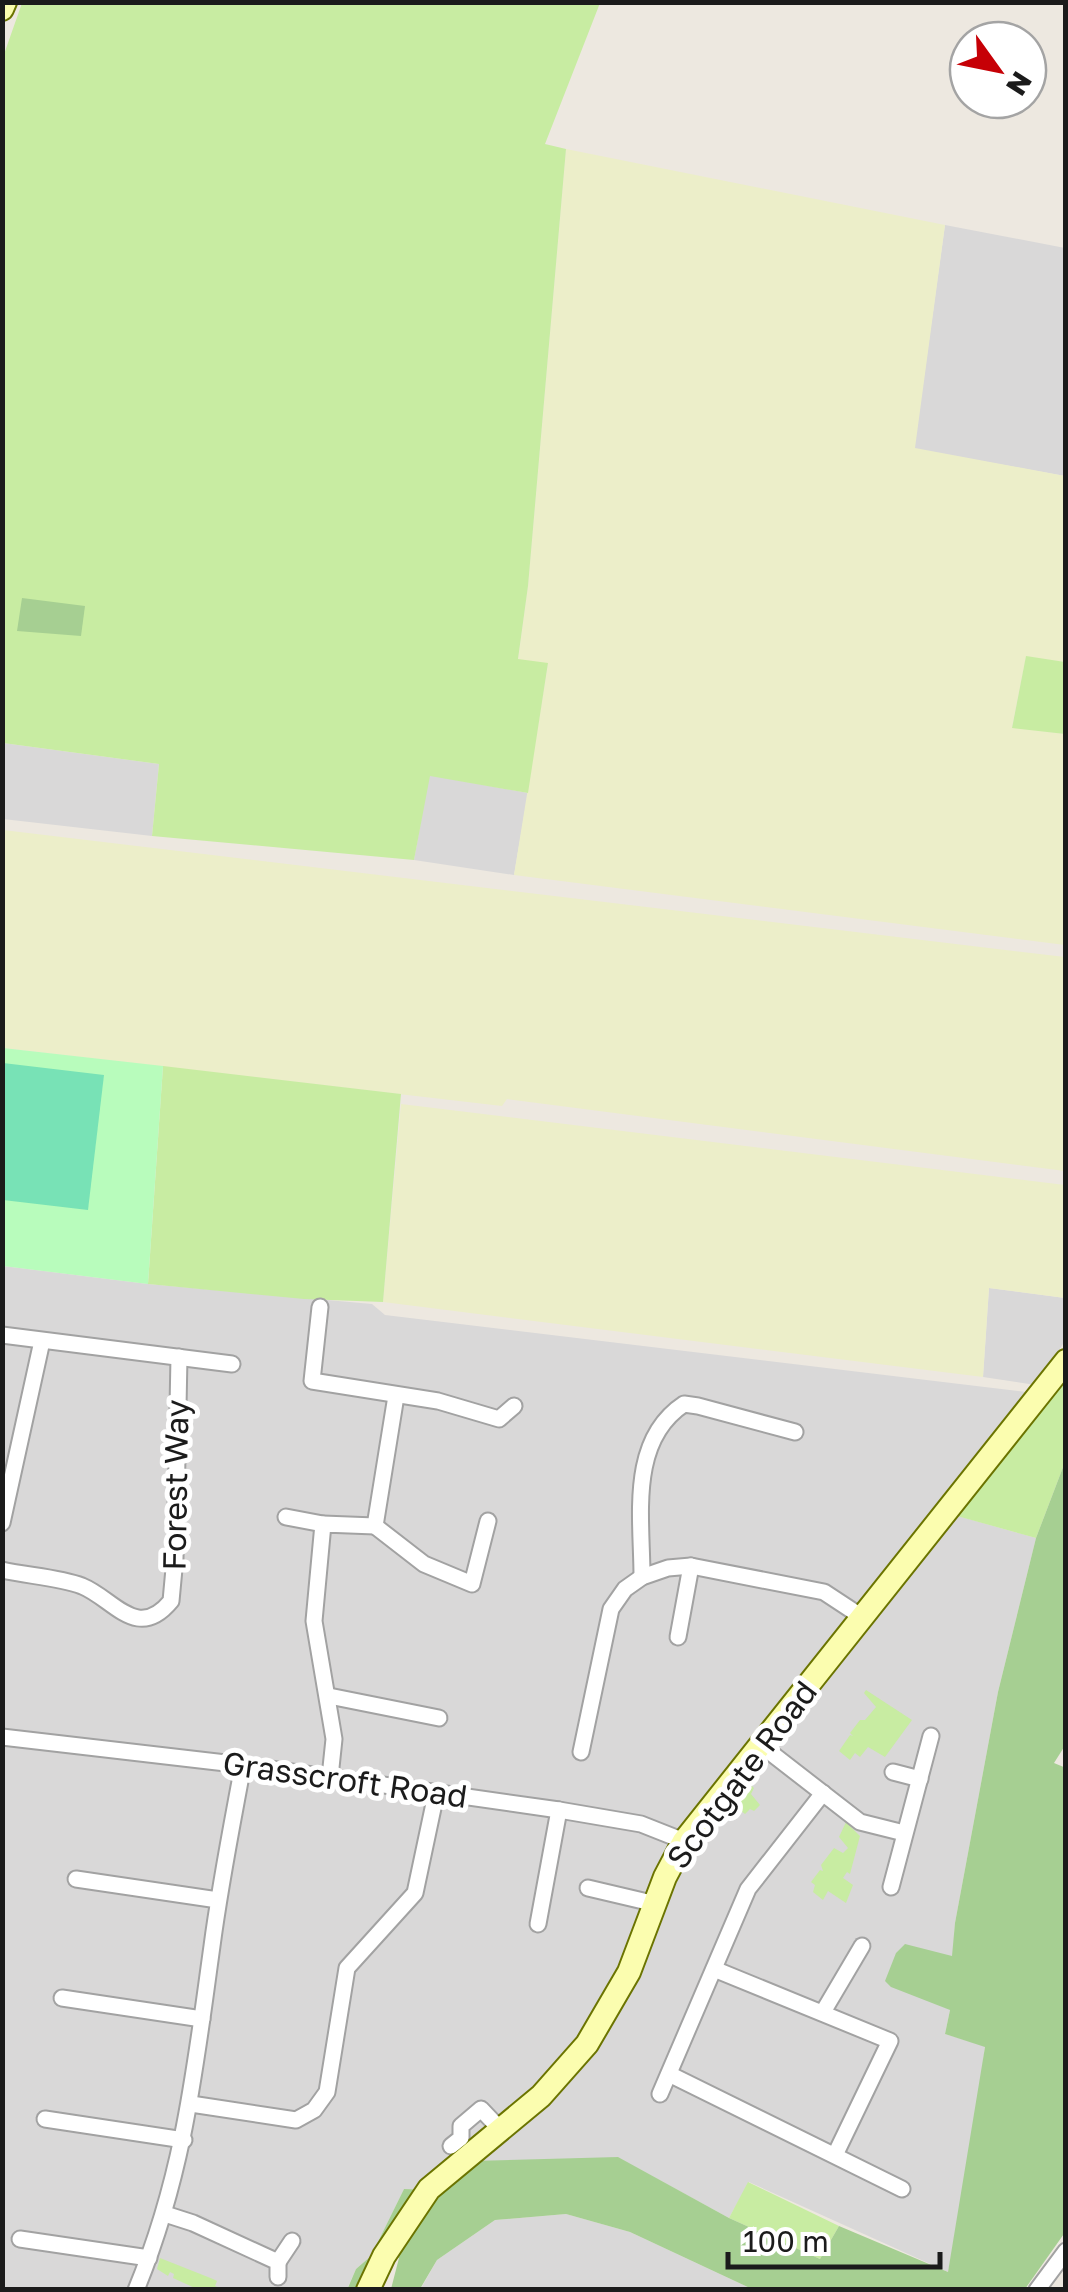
<svg xmlns="http://www.w3.org/2000/svg" width="1068" height="2292" font-family="'Golos Text',sans-serif">
	<style>
		.residential { fill: #d9d8d8 }
		.farmland { fill: #eceec9 }
		.grass { fill: #c8eca2 }
		.forest { fill: #a6cf92 }
		.park { fill: #b8fcbc }
		.pitch { fill: #78e2b6 }
		.lines { fill: none; stroke-linecap: round; stroke-linejoin: round }
		.street-casing { stroke: #a2a2a2; stroke-width: 19 }
		.secondary-casing { stroke: #6b7400; stroke-width: 26 }
		.street { stroke: #fff; stroke-width: 15 }
		.secondary { stroke: #fbfdaf; stroke-width: 22 }
		.labels { text-anchor: middle; stroke-width: 10; stroke-linejoin: round; paint-order: stroke }
		.street-label { font-size: 32px; fill: #1b1b1b; stroke: #fff }
	</style>
	<rect width="100%" height="100%" fill="#ede8e0"/>
	<g class="residential">
		<path d="M945,225L1065,248V476L914,449Z"/>
		<path d="M3,743L159,764L152,836L3,819Z"/>
		<path d="M429,775L528,793L514,875L414,860Z"/>
		<path d="M3,1266L148,1284L372,1304L385,1315L1051,1395L958,1516L1036,1538L998,1692L955,1923L950,2010L945,2034L985,2046L972,2155L948,2272L749,2182L729,2218L617,2157L436,2190L404,2189L371,2256L356,2269L347,2289L3,2290Z"/>
		<path d="M989,1288L1065,1298V1341L1036,1385L983,1377Z"/>
		<path d="M566,2214L630,2232L752,2289L420,2290L437,2260L495,2220Z"/>
	</g>
	<g class="farmland">
		<path d="M566,149L945,225L915,448L1065,476V662L1026,657L1012,727L1065,734V945L514,875L548,664L518,660L528,586Z"/>
		<path d="M3,830L1065,957V1171L507,1099L502,1106L3,1048Z"/>
		<path d="M401,1104L1065,1185V1298L989,1288L983,1377L383,1302Z"/>
	</g>
	<g class="grass">
		<path d="M22,3H600L545,144L566,149L528,586L518,659L548,663L528,793L430,776L414,860L152,836L159,764L3,743L2,60Z"/>
		<path d="M1026,656L1065,662V734L1012,728Z"/>
		<path d="M163,1066L401,1094L383,1302L304,1299L148,1284Z"/>
		<path d="M1065,1379V1462L1036,1538L957,1516Z"/>
		<path d="M866,1690L912,1720L885,1757L868,1747L860,1757L855,1753L850,1760L839,1751L850,1735L853,1736L850,1733L860,1720H865L876,1707L864,1693Z"/>
		<path d="M753,1775L749,1783L754,1788L751,1794L760,1805L754,1811L750,1809L745,1814L735,1806L697,1853L689,1846L709,1829Z"/>
		<path d="M846,1822L860,1836L850,1874L847,1872L843,1878L853,1885L846,1903L828,1891L823,1900L813,1892L815,1885L811,1882L820,1870L823,1871L821,1865L834,1848L843,1853L848,1848L839,1837Z"/>
		<path d="M748,2182L839,2226L820,2259L729,2218Z"/>
		<path d="M160,2258L213,2279L217,2281L215,2286L222,2289H197L173,2278L174,2274L170,2272L168,2276L157,2269Z"/>
	</g>
	<g class="forest">
		<path d="M22,598L85,606L81,636L17,631Z"/>
		<path d="M1065,1462L1066,1744L1054,1763L1066,1768V2231L1025,2289H752L630,2232L566,2214L495,2220L437,2260L420,2289H391L399,2258L383,2252L364,2289L347,2290L356,2269L371,2256L404,2189L436,2190L471,2161L618,2157L729,2218L820,2259L839,2226L948,2272L985,2047L945,2034L950,2010L891,1987L885,1981L896,1953L905,1944L952,1956L955,1923L998,1692L1036,1538Z"/>
	</g>
	<path class="park" d="M3,1048L163,1066L148,1284L3,1266Z"/>
	<path class="pitch" d="M3,1063L104,1075L88,1210L3,1200Z"/>
	<g class="lines">
		<g class="street-casing">
			<g id="street">
				<path d="M320,1307L312,1381L438,1401L499,1419L514,1406"/>
				<path d="M2,1335L232,1364"/>
				<path d="M286,1517L323,1524"/>
				<path d="M2,1523L42,1341"/>
				<path d="M375,1526L424,1564L472,1584L488,1521"/>
				<path d="M2,1570C28,1576 58,1577 82,1586C114,1599 137,1642 171,1601L175,1558L179,1357"/>
				<path d="M642,1577C642,1518 628,1441 684,1404L698,1406L795,1432"/>
				<path d="M678,1637L691,1566"/>
				<path d="M329,1696L439,1718"/>
				<path d="M2,1737L243,1765L559,1810L641,1824L684,1841"/>
				<path d="M762,1746L860,1822L904,1833"/>
				<path d="M581,1752L611,1609L625,1589L642,1577L668,1568L691,1566L824,1592L862,1617"/>
				<path d="M893,1772L920,1779"/>
				<path d="M330,1777L334,1739L314,1621L323,1524L375,1526L396,1396"/>
				<path d="M76,1879L218,1900"/>
				<path d="M891,1887L931,1736"/>
				<path d="M588,1888L656,1904"/>
				<path d="M538,1924L559,1810"/>
				<path d="M714,1969L890,2041L835,2155"/>
				<path d="M62,1998L202,2019"/>
				<path d="M823,2012L862,1946"/>
				<path d="M669,2074L902,2189"/>
				<path d="M660,2094L748,1889L823,1793"/>
				<path d="M191,2104L296,2120L314,2110L327,2092L347,1968L415,1893L436,1794"/>
				<path d="M45,2119L184,2140"/>
				<path d="M451,2146L461,2138V2126L481,2109L500,2129"/>
				<path d="M165,2214L193,2223L278,2262V2277"/>
				<path d="M20,2239L149,2258"/>
				<path d="M278,2262L292,2241"/>
				<path d="M136,2290C184,2174 195,2068 212,1946C220,1885 232,1825 243,1765"/>
				<path d="M1037,2290L1066,2251"/>
			</g>
		</g>
		<g class="secondary-casing">
			<g id="secondary">
				<path d="M2,9L5,2"/>
				<path d="M368,2290L384,2256L429,2189L541,2096L587,2044L629,1972L665,1877L684,1841L1066,1361"/>
			</g>
		</g>
		<use href="#street" class="street"/>
		<use href="#secondary" class="secondary"/>
	</g>
	<g class="labels">
		<g class="street-label">
			<text transform="translate(176 1485) rotate(-89)" y="11">Forest Way</text>
			<text transform="translate(742 1775) rotate(-53)" y="11">Scotgate Road</text>
			<text transform="translate(345 1780) rotate(8)" y="11">Grasscroft Road</text>
		</g>
	</g>
	<rect width="1068" height="2292" fill="none" stroke="#1b1b1b" stroke-width="10"/>
	<g transform="translate(998 70) rotate(123)"><circle r="48" fill="#ffffff" stroke="#a4a4a4" stroke-width="2.5"/>
	<path d="M0-8L18 38L0 25L-18 38Z" fill="#c60006"/>
	<text y="-15" font-size="28" font-weight="bold" text-anchor="middle" fill="#1b1b1b">N</text>
	</g>
	<path d="M728 2252v15h212v-15" fill="none" stroke="#1b1b1b" stroke-width="5"/>
	<text x="743" y="2252" font-size="30" fill="#1b1b1b" stroke="#ffffff" stroke-width="8" paint-order="stroke">100 m</text>
</svg>
